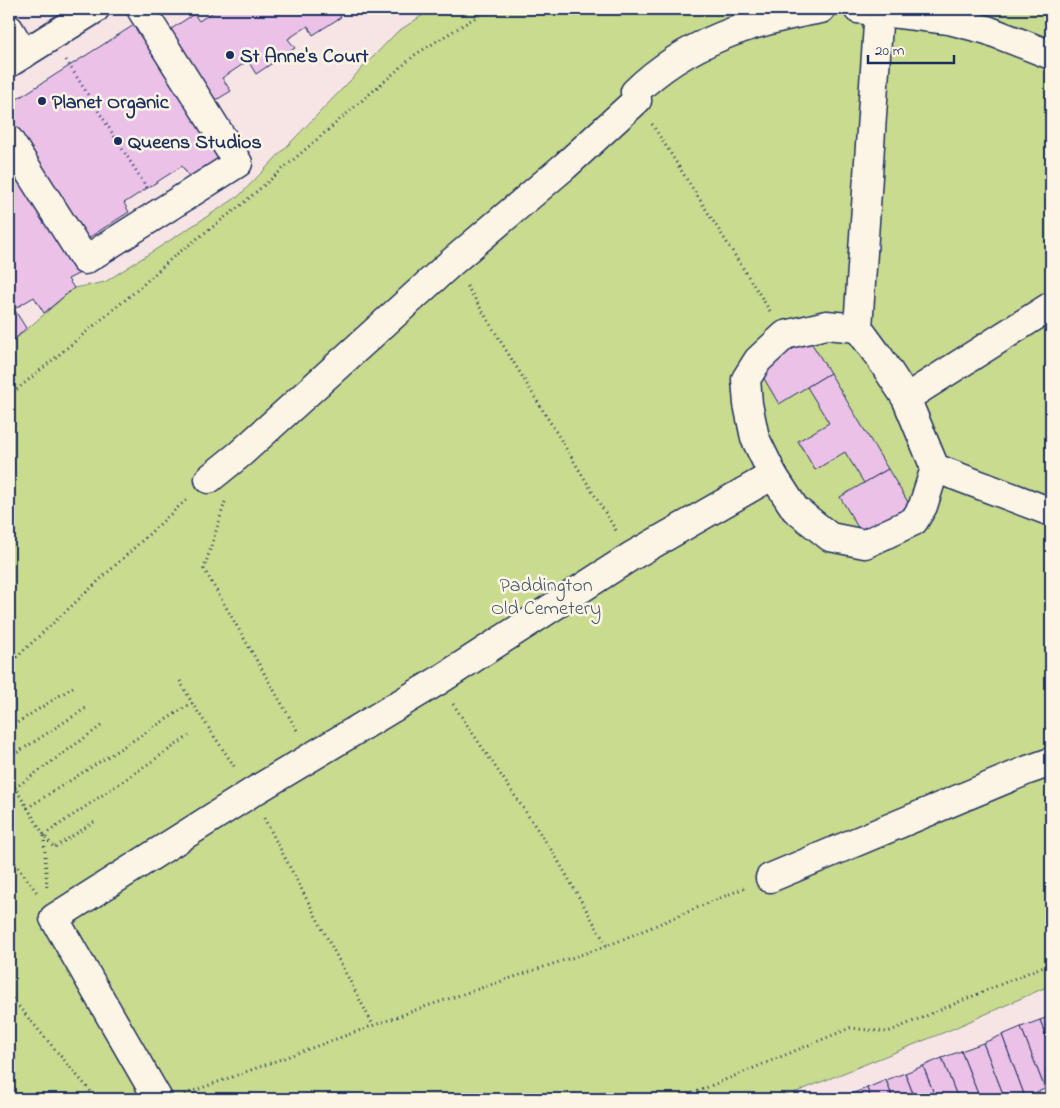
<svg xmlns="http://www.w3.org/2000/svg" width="1060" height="1108" font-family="'Indie Flower',sans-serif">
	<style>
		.green { fill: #c9db8f; stroke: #728576 }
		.building { fill: #ebc1e7; stroke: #1b2f5e }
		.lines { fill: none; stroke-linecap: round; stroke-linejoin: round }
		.minor-casing { stroke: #1b2f5e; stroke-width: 31 }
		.path { stroke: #1b2f5e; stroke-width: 3; stroke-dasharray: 1 4; stroke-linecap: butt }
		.minor { stroke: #fcf5e5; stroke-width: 28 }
		.poi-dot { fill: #1b2f5e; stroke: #fcf5e5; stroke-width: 2 }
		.labels { text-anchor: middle; stroke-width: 5; stroke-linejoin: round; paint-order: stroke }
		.poi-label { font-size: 20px; font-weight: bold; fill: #1b2f5e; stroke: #fcf5e5; text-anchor: start }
		.park-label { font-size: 20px; fill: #465a6a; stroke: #fcf5e5 }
	</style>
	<rect width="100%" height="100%" fill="#f7e5e6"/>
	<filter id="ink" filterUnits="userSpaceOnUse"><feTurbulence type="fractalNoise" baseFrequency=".02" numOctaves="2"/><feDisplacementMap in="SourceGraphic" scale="10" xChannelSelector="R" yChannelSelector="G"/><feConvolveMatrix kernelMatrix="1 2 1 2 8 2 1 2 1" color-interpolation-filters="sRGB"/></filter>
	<g filter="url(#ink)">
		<path class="green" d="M432,9H1051V985L950,1030L779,1099H9V345L74,288L105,282L239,196L397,32Z"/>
		<g class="building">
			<path d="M218,9H335L341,17L313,35L308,26L288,39L295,48L256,74L248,61L222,78L231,91L208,105L162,35L194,14L199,21Z"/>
			<path d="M142,20L228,155L190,178L182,166L124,203L129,212L82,242L9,127V104Z"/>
			<path d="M9,153L84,271L68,279L74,288L44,313L34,297L14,309L26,328L9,345Z"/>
			<path d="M809,339L830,373L779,404L759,370Z"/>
			<path d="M830,373L888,469L864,483L845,452L815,470L798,441L829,423L807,387Z"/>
			<path d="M888,469L911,507L863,536L840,497Z"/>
			<path d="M1051,1016V1049L1040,1020Z"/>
			<path d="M1040,1020L1051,1049V1086L1045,1089L1021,1027Z"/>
			<path d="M1021,1027L1045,1089L1025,1097L1002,1035Z"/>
			<path d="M1002,1035L1025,1097L1019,1099H1005L983,1043Z"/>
			<path d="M983,1043L1005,1099H980L961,1051Z"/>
			<path d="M961,1051L980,1099H958L942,1058Z"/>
			<path d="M942,1058L958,1099H936L923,1066Z"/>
			<path d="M923,1066L936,1099H915L905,1073Z"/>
			<path d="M905,1073L915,1099H893L886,1080Z"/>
			<path d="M886,1080L893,1099H871L867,1088Z"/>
			<path d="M867,1088L871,1099H850L848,1095Z"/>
		</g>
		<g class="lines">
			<g class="minor-casing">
				<g id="minor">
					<path d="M858,9L949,20L987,30L1051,55"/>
					<path d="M879,9L858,328L880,358L906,398L935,468L1051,512"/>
					<path d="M9,29L24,54"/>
					<path d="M9,63L95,9"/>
					<path d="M9,140L85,260L238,163L141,9"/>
					<path d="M858,328L826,325L785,335L758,360L746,379L748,404L755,438L773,475L795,509L830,537L865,544L914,521L923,506L935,468"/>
					<path d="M906,398L1051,306"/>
					<path d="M209,479L240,454L452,262L565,166L637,100L635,92C686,42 752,21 821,9"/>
					<path d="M770,878L1028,770L1051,762"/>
					<path d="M158,1099L54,918L251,793L438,681L630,557L773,475"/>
				</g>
			</g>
			<g class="path">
				<path d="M66,60L147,188"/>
				<path d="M652,124L770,311"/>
				<path d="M467,286L617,532"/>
				<path d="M9,396L137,290L172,258L241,205L416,54L489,9"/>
				<path d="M225,502L204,569L298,732"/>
				<path d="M9,664L188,498"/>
				<path d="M180,681L192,703L236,769"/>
				<path d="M453,704L556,857L607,946"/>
				<path d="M9,728L73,687"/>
				<path d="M9,758L86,708"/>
				<path d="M9,778L44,835L54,848L97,820"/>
				<path d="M15,788L101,726"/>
				<path d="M27,808L192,703"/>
				<path d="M264,818L373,1025"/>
				<path d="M44,835L189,736"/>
				<path d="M44,836L47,889"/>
				<path d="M9,855L38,894"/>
				<path d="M9,995L97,1099"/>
				<path d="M185,1094L424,1007L607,946L744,888"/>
				<path d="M193,1099L195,1091"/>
				<path d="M679,1099L850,1028L888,1032L1051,963"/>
			</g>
			<use href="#minor" class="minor"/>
		</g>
	</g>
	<g class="poi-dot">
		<circle cx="230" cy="55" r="5"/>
		<circle cx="42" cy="101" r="5"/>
		<circle cx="118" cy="141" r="5"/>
	</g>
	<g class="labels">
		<g class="poi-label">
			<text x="240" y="62">St Anne's Court</text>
			<text x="52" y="108">Planet Organic</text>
			<text x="128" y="148">Queens Studios</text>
		</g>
		<g class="park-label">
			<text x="546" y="591">Paddington<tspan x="546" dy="23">Old Cemetery</tspan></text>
		</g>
	</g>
	<rect width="1060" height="1108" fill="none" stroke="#fcf5e5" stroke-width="30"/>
	<rect x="15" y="15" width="1030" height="1078" fill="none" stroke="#1b2f5e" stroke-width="2" filter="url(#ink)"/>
	<path d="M868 55v8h86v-8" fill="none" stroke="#1b2f5e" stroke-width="2.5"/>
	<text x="875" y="55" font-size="15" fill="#1b2f5e" stroke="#fcf5e5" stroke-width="4" paint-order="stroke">20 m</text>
</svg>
